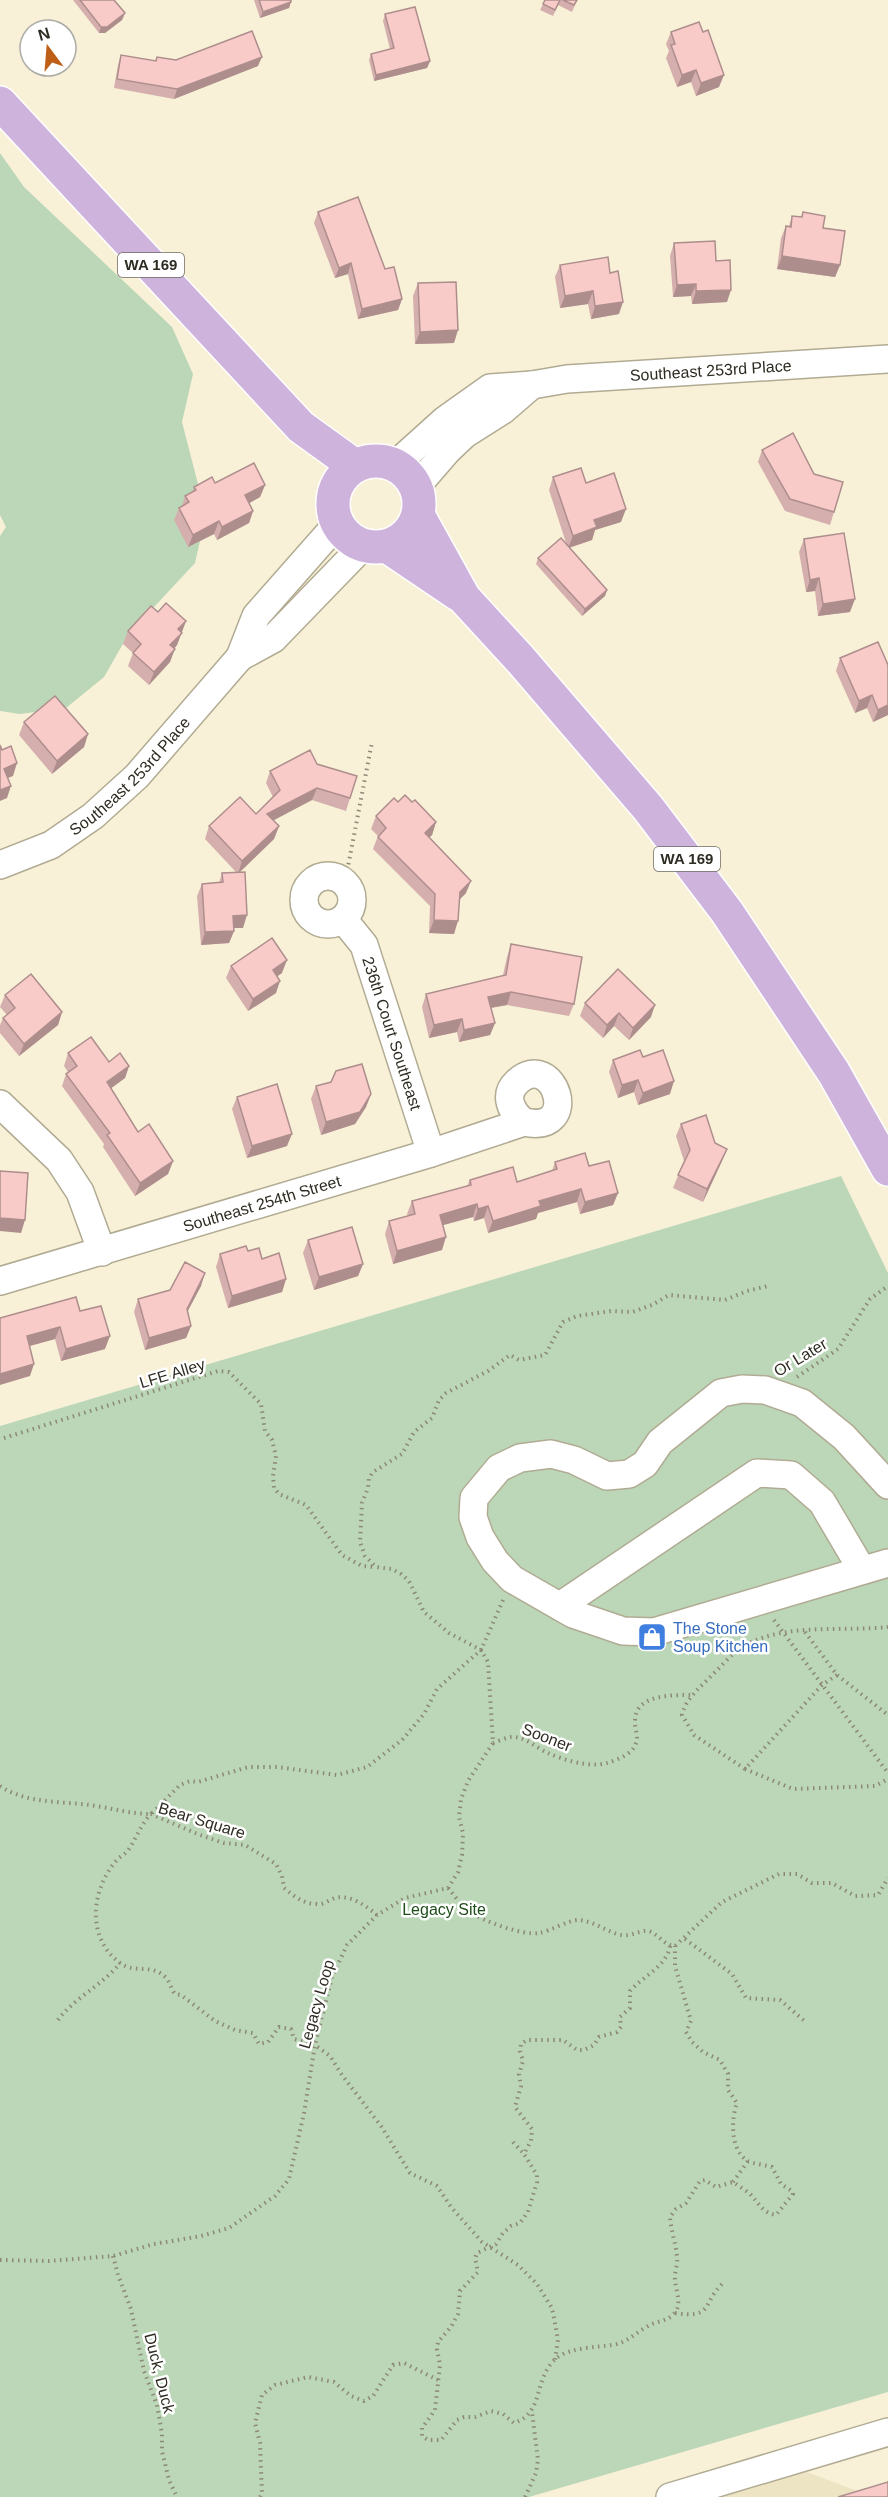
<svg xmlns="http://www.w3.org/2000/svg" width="888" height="2497" font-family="Helvetica,sans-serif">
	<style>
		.built { fill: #ede4c4 }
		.green { fill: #bbd7b8 }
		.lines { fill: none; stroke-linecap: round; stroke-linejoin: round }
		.minor-casing { stroke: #b1ab93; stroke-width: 30 }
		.major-casing { stroke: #fff; stroke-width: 36 }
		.path { stroke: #8d8977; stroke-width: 4; stroke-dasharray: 1.5 4.5; stroke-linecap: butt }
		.minor { stroke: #fff; stroke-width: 27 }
		.major { stroke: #ceb4dc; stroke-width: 33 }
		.wall { fill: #d5afad }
		.shaded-wall { fill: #ae8e8d }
		.building { fill: #f8cbc9; stroke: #ae8e8d; stroke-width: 1.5 }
		.labels { text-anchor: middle; stroke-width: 5; stroke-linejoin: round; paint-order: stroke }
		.shield { fill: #fff; stroke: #6d6b64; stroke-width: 1.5 }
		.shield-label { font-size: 15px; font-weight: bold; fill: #2e2c22 }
		.street-label { font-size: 16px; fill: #2e2c22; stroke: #fff }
		.shop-label { font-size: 16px; fill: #366cbe; stroke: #fff; text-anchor: start }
		.park-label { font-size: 16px; fill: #1e4d1a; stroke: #fff }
	</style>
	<rect width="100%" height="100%" fill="#f8f1d7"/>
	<path class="built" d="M804,2471L863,2493L884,2485L888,2479V2497H717Z"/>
	<g class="green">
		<path d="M0,153L24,187L172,327L193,374L182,422L206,515L195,563L128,635L104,677L66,708L20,714L0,711V536L6,527L0,515Z"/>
		<path d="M841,1176L888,1273V2392L529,2497H0V1426Z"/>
	</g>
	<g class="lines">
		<g class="minor-casing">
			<g id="minor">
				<path id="s1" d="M395,465L445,420L490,388L532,385L567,379L888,359"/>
				<path d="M416,487L448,450L465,434L503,410L532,385"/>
				<path d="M240,657L273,639L364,545"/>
				<path id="s2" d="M0,865L51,845L93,816L137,776L240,657L256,616L338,523"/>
				<circle cx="328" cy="900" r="24"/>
				<path id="s3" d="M343,919L364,945L431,1153"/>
				<path d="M0,1104L59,1160L80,1192L102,1252"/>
				<path id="s4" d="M0,1281L431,1153L524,1122C583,1135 554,1048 517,1082C503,1095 511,1112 524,1122"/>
				<path d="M888,1485L844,1437L802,1403L765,1390L742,1389L721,1393L660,1442L645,1464L629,1474L607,1476L574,1460L551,1454L520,1458L499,1468L474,1498L473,1517L480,1537L495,1561L512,1579L573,1614L623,1631L654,1632L888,1563"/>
				<path d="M560,1606L757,1473L791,1475L822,1502L862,1570"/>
				<path d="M670,2497L888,2432"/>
			</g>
		</g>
		<g class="major-casing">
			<g id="major">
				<path d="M0,103L301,427L355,466"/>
				<circle cx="376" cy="504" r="43"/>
				<path d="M418,515L464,598L520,659L648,808L727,912L834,1073L888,1169"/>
				<path d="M387,546L458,594"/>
			</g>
		</g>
		<g class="path">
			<path d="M345,882L372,742"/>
			<path d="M797,1377L838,1349L870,1299L888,1286"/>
			<path d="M4,1438L218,1371L229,1372L261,1404L265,1431L272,1440L276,1456L273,1476L274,1488L279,1494L306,1505L342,1555L362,1566L375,1567"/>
			<path d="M503,1600L481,1650L449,1633L424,1612L409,1581L401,1574L392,1569L376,1567L365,1556L360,1542L362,1503L368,1488L369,1478L373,1472L402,1454L414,1432L432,1418L439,1400L446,1393L488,1371L510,1355L519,1360L545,1355L563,1322L577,1316L611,1311L632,1312L652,1305L669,1295L725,1300L747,1291L768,1286"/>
			<path d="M774,1620L888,1773"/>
			<path d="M805,1632L837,1675L888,1715"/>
			<path d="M837,1675L822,1685L745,1769L694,1735L682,1715C686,1698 700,1688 712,1675C722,1666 731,1654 742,1647C784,1622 842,1632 888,1627"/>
			<path d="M493,1743C498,1741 505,1738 511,1737C525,1736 536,1748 548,1753C564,1760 589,1768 607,1763C617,1760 633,1754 636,1743C639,1736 634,1728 635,1720C636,1694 673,1695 692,1695"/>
			<path d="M745,1769L793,1789L875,1786L888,1779"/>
			<path d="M0,1786C27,1804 60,1801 90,1805C111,1808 131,1814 151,1814L180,1785L190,1781L198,1782L248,1767H277L337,1775L367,1767L402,1740L424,1714L437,1689L481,1650L488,1662L493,1743L468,1781L461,1799L459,1817L463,1833L462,1855L458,1872L448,1888L405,1898L377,1915L347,1945L332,1977L315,2045L304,2113L289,2179L275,2196L229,2228L201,2236L154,2244L113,2256L49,2261L0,2260"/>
			<path d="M448,1888C455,1896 461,1906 470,1912C483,1921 523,1936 539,1933C550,1931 569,1920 578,1920C594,1921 607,1932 621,1935C631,1937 639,1930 648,1931C658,1933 664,1946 675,1946L722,1902L779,1874H797L812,1883H832L855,1896L878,1895L888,1878"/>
			<path d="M377,1915C366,1906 350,1894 335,1898C329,1900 323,1905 317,1904C303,1904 294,1896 284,1888L282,1876L276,1864L245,1845L224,1843L200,1835L151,1814C141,1824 137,1837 129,1849C126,1854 120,1856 116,1861C91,1890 86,1938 120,1963C134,1974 153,1963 166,1978C170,1982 171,1989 175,1994L181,1995L215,2021L235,2030L253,2033L259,2044L268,2042L279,2027L291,2029L294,2039L315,2045L330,2056L342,2075L381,2126L410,2173L437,2186L451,2207L482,2242L518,2265L537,2284L552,2308L554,2318L558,2340L555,2360"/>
			<path d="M685,1939L732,1974L746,1998L780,2000L807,2023"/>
			<path d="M670,1946C667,1966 642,1977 630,1991V2008L620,2017L621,2027L617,2032L599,2037L594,2045L584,2050H577L563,2040H527L521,2044L520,2051L523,2061L519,2074L521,2086L515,2107L532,2129L531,2141L524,2154L537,2175V2182L528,2212L520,2223L511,2226L503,2233L496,2244L477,2253L475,2258L478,2272L460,2291L458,2314L451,2327L438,2342L437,2349L440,2365L435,2410L422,2428V2436L428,2440H441L457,2420L464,2417H475L491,2411L503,2414L514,2423C546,2412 532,2377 558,2357C570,2348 597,2347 612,2345C627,2343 635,2333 648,2326C656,2321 665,2322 673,2315C683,2305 676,2292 675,2280C674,2273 678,2265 677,2257C676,2244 671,2231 670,2217L676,2209L686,2203L700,2181L705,2180L716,2187L733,2182C739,2186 745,2190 750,2194C759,2203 762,2213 776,2215L793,2194L792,2191L781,2184L772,2167C765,2165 754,2164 748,2161C730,2151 731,2119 737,2103L728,2090V2074L720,2060L703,2052L692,2042L686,2032L691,2021L675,1966V1946"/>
			<path d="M58,2020C75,1997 103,1985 120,1963"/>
			<path d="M513,2142L524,2154"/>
			<path d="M733,2182L748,2161"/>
			<path d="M113,2256L118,2275L131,2309L144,2371L157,2405L162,2434V2451L169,2480L177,2497"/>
			<path d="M675,2313C713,2319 702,2304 722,2284"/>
			<path d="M260,2497L262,2494L260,2443L255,2423L262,2395L275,2385L308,2377L334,2382L351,2396L364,2401L373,2396L393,2365L404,2363L438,2380"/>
			<path d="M525,2497L536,2473L538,2460L532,2412"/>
		</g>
		<use href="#minor" class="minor"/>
		<use href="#major" class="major"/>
	</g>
	<g class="wall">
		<path d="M73,0H114L125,13L122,20L105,33H99Z"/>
		<path d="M254,0H291L289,8L260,18Z"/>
		<path d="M545,0H577L572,12L558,5L553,16L540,10Z"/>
		<path d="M385,14L430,61L427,68L374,81L369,60L371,54L390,49L383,21Z"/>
		<path d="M671,32L719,87L696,96L691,82L677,87L666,58L669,51L666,44Z"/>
		<path d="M121,55L155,61L157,57L176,60L258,66L174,99L114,88L118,65Z"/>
		<path d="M318,212L385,269L402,299L398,310L358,319L348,274L335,278L314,223Z"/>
		<path d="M803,212L823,228L840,265L835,277L777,269L781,238L786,226H789L792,216L801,217Z"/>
		<path d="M674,243L716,261L727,302L692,304L691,296L673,297L670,256Z"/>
		<path d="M560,265L610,273L619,314L591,319L588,304L560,308L555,277Z"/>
		<path d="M418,283L454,343L415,344L413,296Z"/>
		<path d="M762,450L834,512L830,525L785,511L758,462Z"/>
		<path d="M553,477L586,483L621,522L595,530L592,540L569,548L607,590L605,596L582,616L536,564L538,558L567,546L549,490Z"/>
		<path d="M215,483L265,485L260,497L249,503L253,511L249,523L217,540L214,534L188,547L174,520L179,508L182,506L185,496L192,492L194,487Z"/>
		<path d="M804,539L850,612L818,616L815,591L806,592L799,552Z"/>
		<path d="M158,612L186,621L177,645L174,649L170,662L149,685L128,666L133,653L123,644L128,631Z"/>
		<path d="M840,658L888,715L873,722L867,708L855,713L836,671Z"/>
		<path d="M24,722L88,734L84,747L52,774L19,735Z"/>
		<path d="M317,764L350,798L346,811L312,800L273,820L279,826L274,839L239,872L243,928H234V931L229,943L201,945L197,896L202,884L219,883L222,873L236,872L205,839L209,826L256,814L273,797L266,783L270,771Z"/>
		<path d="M398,802H412L436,822L432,835L429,837L466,893L459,900L454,934L429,933L430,906L373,849L378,836L371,829L376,816Z"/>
		<path d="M511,944L574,1004L569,1016L507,1005L491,1008L495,1023L490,1035L459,1042L457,1032L429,1038L422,1007L426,994L503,975L507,957Z"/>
		<path d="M231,966L282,973L277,976L276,993L248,1011L226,978Z"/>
		<path d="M5,995L62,1012L58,1025L19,1056L0,1033V1025L3,1018L7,1015L0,1007Z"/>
		<path d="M585,1003L651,1017L629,1040L614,1026L603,1038L580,1016Z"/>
		<path d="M68,1053L129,1066L125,1078L111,1088L138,1132L173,1161L168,1174L135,1196L103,1147L104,1144L62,1086L66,1074L68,1072L64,1066Z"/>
		<path d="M643,1057L670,1094L638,1105L634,1092L618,1098L609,1072L613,1060Z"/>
		<path d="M331,1082L371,1094L366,1107L355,1124L321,1135L311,1099L316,1086Z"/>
		<path d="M237,1097L287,1146L247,1158L232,1109Z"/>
		<path d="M681,1124L715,1143L722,1161L703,1202L673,1188L684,1161L676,1136Z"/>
		<path d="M555,1162L589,1166L618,1193L613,1205L580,1214L577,1202L538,1213L536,1219L488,1233L484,1218L474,1221L473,1217L443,1225L442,1250L393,1264L385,1234L389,1221L408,1216L407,1214L412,1201L467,1186L470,1180L517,1182L552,1171Z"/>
		<path d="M308,1240L363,1264L358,1276L314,1290L303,1253Z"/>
		<path d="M248,1251L262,1259L286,1279L282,1292L228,1308L216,1267L220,1254Z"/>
		<path d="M201,1286L187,1312L191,1326L186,1338L145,1350L134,1312L138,1299Z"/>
		<path d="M80,1311L105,1349L61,1361L55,1339L30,1346V1376L0,1318Z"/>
	</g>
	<g class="shaded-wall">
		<path d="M291,2L289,8L260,18L263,12Z"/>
		<path d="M125,13L122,20L105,33H99L101,27Z"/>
		<path d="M262,57L258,66L174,99L177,89Z"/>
		<path d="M430,61L427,68L374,81L376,75Z"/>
		<path d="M696,70L691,82L677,87L682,75Z"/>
		<path d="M724,75L719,87L696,96L701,83Z"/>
		<path d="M782,256L840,265L835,277L777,269Z"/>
		<path d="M351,263L348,274L335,278L339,268Z"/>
		<path d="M696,284L691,296L673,297L677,285Z"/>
		<path d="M731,290L727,302L692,304L696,291Z"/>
		<path d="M593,291L588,304L560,308L565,296Z"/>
		<path d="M402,299L398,310L358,319L362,309Z"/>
		<path d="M623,302L619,314L591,319L595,306Z"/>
		<path d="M458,330L454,343L415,344L420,332Z"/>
		<path d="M265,485L260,497L241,508L245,495Z"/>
		<path d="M626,509L621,522L595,530L592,540L568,548L573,536L594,520Z"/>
		<path d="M253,511L249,523L217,540L222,527Z"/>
		<path d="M219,521L214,534L188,547L193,535Z"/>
		<path d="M819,578L815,591L806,592L810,580Z"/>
		<path d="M607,590L605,596L582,616L585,609Z"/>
		<path d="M855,599L850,612L818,616L823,604Z"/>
		<path d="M186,621L177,645L166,658L170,645L178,629Z"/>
		<path d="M175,649L170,662L149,685L154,672Z"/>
		<path d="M872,695L867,708L855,713L859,701Z"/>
		<path d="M888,705V715L873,722L878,710Z"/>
		<path d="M88,734L84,747L52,774L57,761Z"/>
		<path d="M17,763L13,776L0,781L4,769Z"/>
		<path d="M11,786L7,798L0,801V790Z"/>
		<path d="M317,788L312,800L263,826L267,814Z"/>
		<path d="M436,822L432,835L421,846L425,833Z"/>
		<path d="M279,826L274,839L238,874L242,861Z"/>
		<path d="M471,881L466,893L455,904L460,892Z"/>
		<path d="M247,915L243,928H228L233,916Z"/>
		<path d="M434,920L458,921L454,934L429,933Z"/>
		<path d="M234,931L229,943L201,945L205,932Z"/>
		<path d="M287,960L282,973L269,982L273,970Z"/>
		<path d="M280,981L276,993L248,1011L253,999Z"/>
		<path d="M511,992L507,1005L484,1009L488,997Z"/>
		<path d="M655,1005L651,1017L629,1040L633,1028Z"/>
		<path d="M62,1012L58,1025L19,1056L24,1044Z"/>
		<path d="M619,1013L614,1026L603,1038L607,1025Z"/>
		<path d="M462,1019L457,1032L429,1038L434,1025Z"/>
		<path d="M495,1023L490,1035L459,1042L464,1030Z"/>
		<path d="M129,1066L125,1078L102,1095L107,1082Z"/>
		<path d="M638,1080L634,1092L618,1098L622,1085Z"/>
		<path d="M674,1081L670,1094L638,1105L643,1093Z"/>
		<path d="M371,1094L366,1107L355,1124L321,1135L326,1122Z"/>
		<path d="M292,1134L287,1146L247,1158L252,1146Z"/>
		<path d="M727,1149L722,1161L703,1202L707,1189Z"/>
		<path d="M173,1161L168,1174L135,1196L140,1183Z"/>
		<path d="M581,1189L577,1202L538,1213L536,1219L488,1233L493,1221L539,1201Z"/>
		<path d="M618,1193L613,1205L580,1214L585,1202Z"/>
		<path d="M477,1204L473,1217L436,1227L440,1215Z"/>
		<path d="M488,1206L484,1218L474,1221L478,1209Z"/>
		<path d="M0,1218L25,1220L21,1233L0,1231Z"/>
		<path d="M446,1237L442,1250L393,1264L397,1251Z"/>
		<path d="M363,1264L358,1276L314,1290L319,1277Z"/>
		<path d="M205,1273L201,1286L182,1322L187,1309Z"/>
		<path d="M286,1279L282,1292L228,1308L232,1296Z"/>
		<path d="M191,1326L186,1338L145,1350L149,1338Z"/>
		<path d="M60,1327L55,1339L22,1348L27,1336Z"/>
		<path d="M110,1336L105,1349L61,1361L66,1349Z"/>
		<path d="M34,1364L30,1376L0,1385V1374Z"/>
	</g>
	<g class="building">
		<path d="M80,0H114L125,13L107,27H101Z"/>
		<path d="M259,0H291V2L263,12Z"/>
		<path d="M545,0H560L555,10L543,4Z"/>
		<path d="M563,0H577L574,5Z"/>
		<path d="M415,7L430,61L376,75L371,54L394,48L385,14Z"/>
		<path d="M699,22L703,32L708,30L724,75L701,83L696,70L682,75L671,45L675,44L671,32Z"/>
		<path d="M252,31L262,57L177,89L117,79L121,55L156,61L157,57L176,60Z"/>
		<path d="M358,197L385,269L394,267L402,299L362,309L351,263L339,268L318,212Z"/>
		<path d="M803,212L825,216L823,228L845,231L840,265L782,256L786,226L791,227L792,216L802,217Z"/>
		<path d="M715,241L716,261L730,260L731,290L696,291V284L677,285L674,243Z"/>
		<path d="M608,257L610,273L618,271L623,302L595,306L593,291L565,296L560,265Z"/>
		<path d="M456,282L458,330L420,332L418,283Z"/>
		<path d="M793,433L814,474L843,482L834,512L790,499L762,450Z"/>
		<path d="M254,463L265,485L245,495L253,511L222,527L219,521L193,535L179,508L189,502L185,496L196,490L194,487L212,477L215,483Z"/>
		<path d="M581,468L586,483L614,473L626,509L594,520L597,527L573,536L553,477Z"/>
		<path d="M844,533L855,599L823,604L819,578L810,580L804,539Z"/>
		<path d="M561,538L607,590L585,609L538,558Z"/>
		<path d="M166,603L186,621L178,629L182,633L170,645L175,649L154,672L133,653L141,644L128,631L151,606L158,612Z"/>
		<path d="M878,642L888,665V705L878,710L872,695L859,701L840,658Z"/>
		<path d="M55,696L88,734L57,761L24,722Z"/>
		<path d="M0,745L2,750L11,746L17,763L4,769L11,786L0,790Z"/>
		<path d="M310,750L317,764L357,776L350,798L317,788L267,814L279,826L242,861L209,826L240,797L256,814L280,790L270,771Z"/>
		<path d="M405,795L412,802L415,800L436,822L425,833L471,881L460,892L458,921L434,920L435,894L378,837L386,828L376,816L394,798L398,802Z"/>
		<path d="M245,872L247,915L233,916L234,931L205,932L202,884L223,882L222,873Z"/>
		<path d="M272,938L287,960L273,970L280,981L253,999L231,966Z"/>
		<path d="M511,944L582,957L574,1004L511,992L488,997L495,1023L464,1030L462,1019L434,1025L426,994L506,975Z"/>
		<path d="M618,969L655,1005L633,1028L619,1013L607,1025L585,1003Z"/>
		<path d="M31,974L62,1012L24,1044L3,1018L15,1008L5,995Z"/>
		<path d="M91,1037L109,1062L120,1053L129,1066L107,1082L138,1132L149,1124L173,1161L140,1183L107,1135L110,1133L66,1074L77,1066L68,1053Z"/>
		<path d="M640,1050L643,1057L663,1050L674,1081L643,1093L638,1080L622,1085L613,1060Z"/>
		<path d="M362,1064L371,1094L360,1112L326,1122L316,1086L331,1082L336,1071Z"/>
		<path d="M277,1084L292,1134L252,1146L237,1097Z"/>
		<path d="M706,1115L715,1143L727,1149L707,1189L678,1175L690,1150L681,1124Z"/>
		<path d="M585,1153L589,1166L609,1161L618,1193L585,1202L581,1189L539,1201L541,1206L493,1221L488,1206L478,1209L477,1204L440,1215L446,1237L397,1251L389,1221L415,1214L412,1201L471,1185L470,1180L513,1167L517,1182L557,1169L555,1162Z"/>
		<path d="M0,1171L28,1173L25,1220L0,1218Z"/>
		<path d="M352,1227L363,1264L319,1277L308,1240Z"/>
		<path d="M246,1246L248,1251L259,1248L262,1259L279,1253L286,1279L232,1296L220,1254Z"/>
		<path d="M185,1262L205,1273L187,1309L191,1326L149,1338L138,1299L170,1290Z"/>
		<path d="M76,1297L80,1311L101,1306L110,1336L66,1349L60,1327L27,1336L34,1364L0,1374V1318Z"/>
		<path d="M888,2482V2497H838Z"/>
	</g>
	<defs>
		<g id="shop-square" transform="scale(1.5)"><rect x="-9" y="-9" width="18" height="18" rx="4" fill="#3f7fe0" stroke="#fff"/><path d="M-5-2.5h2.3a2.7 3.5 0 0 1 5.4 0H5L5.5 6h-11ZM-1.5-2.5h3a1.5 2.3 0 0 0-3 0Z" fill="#fff"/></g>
	</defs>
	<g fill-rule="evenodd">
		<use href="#shop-square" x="652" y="1637"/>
	</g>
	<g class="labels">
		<g class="shield">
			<rect x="118" y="253" width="66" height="24" rx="4.5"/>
			<rect x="654" y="847" width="66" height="24" rx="4.5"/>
		</g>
		<g class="shield-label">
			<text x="151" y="270">WA 169</text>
			<text x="687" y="864">WA 169</text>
		</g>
		<g class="street-label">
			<text dy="6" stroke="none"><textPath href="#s1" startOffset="344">Southeast 253rd Place</textPath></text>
			<text dy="6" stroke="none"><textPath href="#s2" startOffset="160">Southeast 253rd Place</textPath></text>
			<text dy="6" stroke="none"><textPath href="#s3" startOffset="126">236th Court Southeast</textPath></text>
			<text dy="6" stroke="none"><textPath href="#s4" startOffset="273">Southeast 254th Street</textPath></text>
			<text transform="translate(800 1357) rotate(-31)" y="6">Or Later</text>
			<text transform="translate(172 1373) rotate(-17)" y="6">LFE Alley</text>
			<text transform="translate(547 1737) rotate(21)" y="6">Sooner</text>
			<text transform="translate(202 1820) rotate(17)" y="6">Bear Square</text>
			<text transform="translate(316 2004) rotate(-74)" y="6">Legacy Loop</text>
			<text transform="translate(160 2373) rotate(76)" y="6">Duck, Duck</text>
		</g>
		<g class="shop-label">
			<text x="673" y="1634">The Stone<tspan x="673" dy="18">Soup Kitchen</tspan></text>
		</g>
		<g class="park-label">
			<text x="444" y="1915">Legacy Site</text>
		</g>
	</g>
	<g transform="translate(48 48) rotate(344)"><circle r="28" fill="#ffffff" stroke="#ababa7" stroke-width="1.5"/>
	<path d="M0-4.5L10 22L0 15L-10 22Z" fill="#be5f17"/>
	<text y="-9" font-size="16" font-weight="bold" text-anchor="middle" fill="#2e2c22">N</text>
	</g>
</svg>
